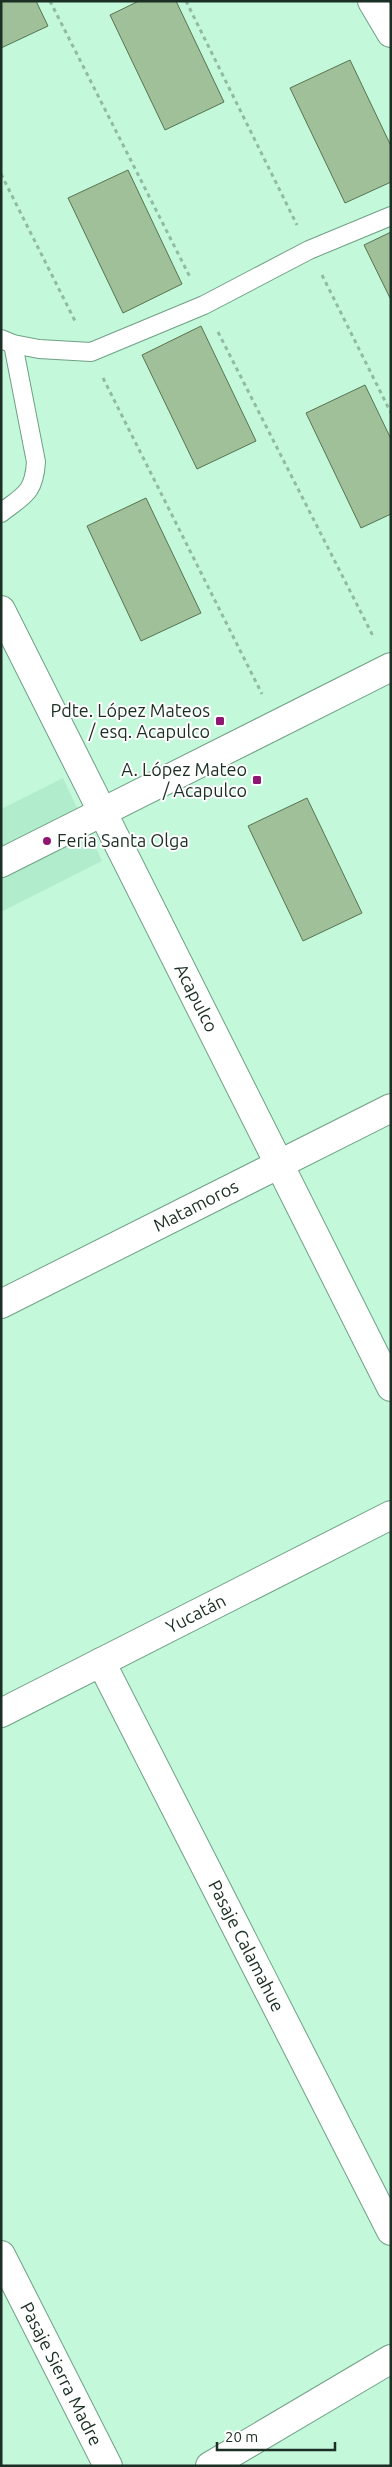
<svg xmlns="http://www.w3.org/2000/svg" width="392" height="2467" font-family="Ubuntu,sans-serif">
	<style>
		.built { fill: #b1eccc }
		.building { fill: #9fc098; stroke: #56744f }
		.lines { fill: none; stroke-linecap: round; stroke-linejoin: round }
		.lane-casing { stroke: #6fa085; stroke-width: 20 }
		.street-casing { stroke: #6fa085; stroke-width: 30 }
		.secondary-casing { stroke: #6fa085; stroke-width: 30 }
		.path { stroke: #90baa2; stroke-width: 3; stroke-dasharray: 4 4; stroke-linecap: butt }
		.lane { stroke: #fff; stroke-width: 18 }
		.street { stroke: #fff; stroke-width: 28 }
		.secondary { stroke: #fff; stroke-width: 28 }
		.poi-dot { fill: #901674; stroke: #fff; stroke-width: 2 }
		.labels { text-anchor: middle; stroke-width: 4; stroke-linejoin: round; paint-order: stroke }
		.poi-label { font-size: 18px; fill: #1b2f24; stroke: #fff; text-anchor: end }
		.street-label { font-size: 18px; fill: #1b2f24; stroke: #fff }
	</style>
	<rect width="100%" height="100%" fill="#c4f8da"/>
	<path class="built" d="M63,778L102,861L1,912V809Z"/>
	<g class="building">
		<path d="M1,1H36L48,26L1,48Z"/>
		<path d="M139,1H176L224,102L165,130L110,15Z"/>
		<path d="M350,60L391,146V182L345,203L290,88Z"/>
		<path d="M128,170L182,284L123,313L68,198Z"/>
		<path d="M391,232V300L364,245Z"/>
		<path d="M201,326L256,441L197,469L142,355Z"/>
		<path d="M365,385L391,439V514L361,528L306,413Z"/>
		<path d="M146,498L201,613L141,641L87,526Z"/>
		<path d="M307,798L362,913L303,941L248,826Z"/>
	</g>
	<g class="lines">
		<g class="lane-casing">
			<g id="lane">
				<path d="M1,339L13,344L39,349L91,352L204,305L309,250L391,216"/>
				<path d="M1,513C24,495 34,493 36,462L13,344"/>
			</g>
		</g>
		<g class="street-casing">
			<g id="street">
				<path d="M372,1L391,33"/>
				<path d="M1,610L391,1387"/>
				<path d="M1,1304L391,1108"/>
				<path d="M101,1662L391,2231"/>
				<path d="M1,1713L391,1515"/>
				<path d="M1,2255L108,2466"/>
			</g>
		</g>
		<g class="secondary-casing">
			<g id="secondary">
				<path d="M1,863L391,667"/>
				<path d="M210,2466L391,2359"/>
			</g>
		</g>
		<g class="path">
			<path d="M50,1L191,279"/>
			<path d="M186,1L297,225"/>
			<path d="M1,174L75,321"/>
			<path d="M322,275L391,413"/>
			<path d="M218,332L374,638"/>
			<path d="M103,378L262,694"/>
		</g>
		<use href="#lane" class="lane"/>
		<use href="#street" class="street"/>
		<use href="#secondary" class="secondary"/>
	</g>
	<g class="poi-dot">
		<rect x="215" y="716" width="10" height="10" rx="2.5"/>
		<rect x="252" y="775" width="10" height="10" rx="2.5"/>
		<circle cx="47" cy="841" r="5"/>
	</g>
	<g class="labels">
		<g class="poi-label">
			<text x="210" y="717">Pdte. López Mateos<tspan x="210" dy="21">/ esq. Acapulco</tspan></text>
			<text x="247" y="776">A. López Mateo<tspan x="247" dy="21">/ Acapulco</tspan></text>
			<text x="57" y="847" text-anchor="start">Feria Santa Olga</text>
		</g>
		<g class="street-label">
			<text transform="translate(196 998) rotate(63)" y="6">Acapulco</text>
			<text transform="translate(196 1206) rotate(-27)" y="6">Matamoros</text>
			<text transform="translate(196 1614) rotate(-27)" y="6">Yucatán</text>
			<text transform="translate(246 1946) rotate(63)" y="6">Pasaje Calamahue</text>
			<text transform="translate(61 2374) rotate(63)" y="6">Pasaje Sierra Madre</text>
		</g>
	</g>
	<rect width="392" height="2467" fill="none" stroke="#1b2f24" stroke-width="5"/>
	<path d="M217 2442v8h118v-8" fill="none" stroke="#1b2f24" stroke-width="2.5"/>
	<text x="225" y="2442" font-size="15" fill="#1b2f24" stroke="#ffffff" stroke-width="4" paint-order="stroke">20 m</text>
</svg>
